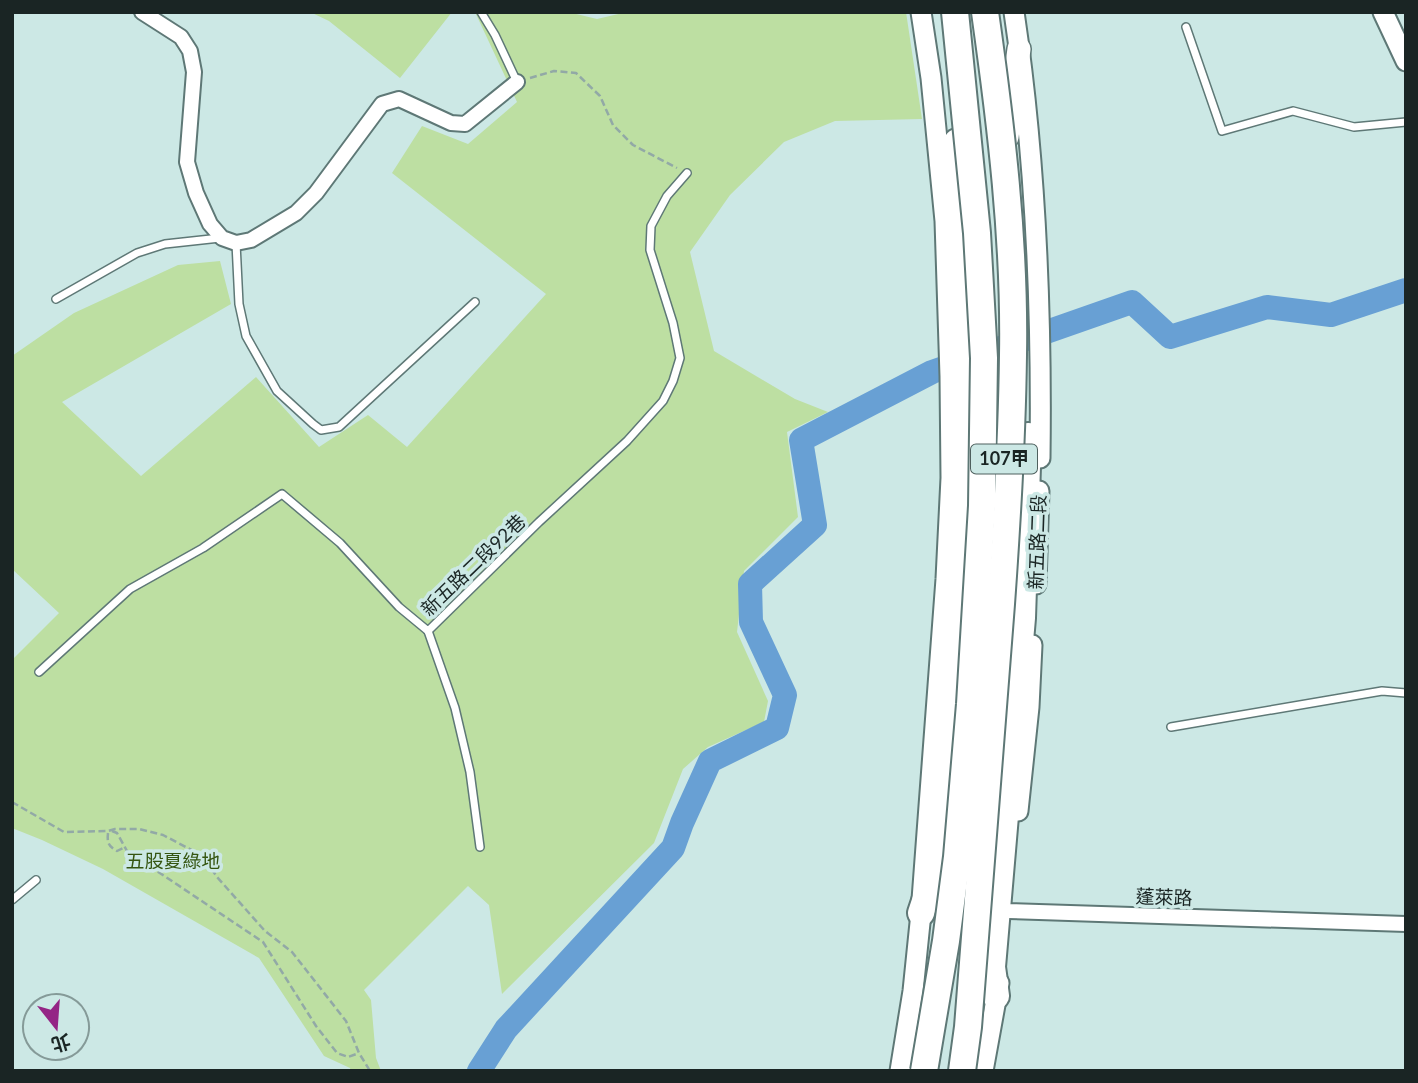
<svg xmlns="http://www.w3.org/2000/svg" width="1418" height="1083" font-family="Lato,'Noto Sans TC',sans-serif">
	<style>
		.green { fill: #bddfa2 }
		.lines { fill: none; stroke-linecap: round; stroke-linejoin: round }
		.river { stroke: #68a0d4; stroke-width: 24 }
		.service-casing { stroke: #5e7876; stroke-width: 10 }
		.minor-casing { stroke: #5e7876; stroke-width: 18 }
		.secondary-casing { stroke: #5e7876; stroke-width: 23 }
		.primary-casing { stroke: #5e7876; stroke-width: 26 }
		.motorway-casing { stroke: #5e7876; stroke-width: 30 }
		.path { stroke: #92a9a6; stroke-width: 2.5; stroke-dasharray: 7 3.5; stroke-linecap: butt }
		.service { stroke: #fff; stroke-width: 7 }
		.minor { stroke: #fff; stroke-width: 14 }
		.secondary { stroke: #fff; stroke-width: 19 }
		.primary { stroke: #fff; stroke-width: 23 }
		.motorway { stroke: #fff; stroke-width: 26 }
		.motorway-bridge-casing { stroke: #5e7876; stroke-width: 30; stroke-linecap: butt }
		.motorway-bridge { stroke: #fff; stroke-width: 26 }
		.labels { text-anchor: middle; stroke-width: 7; stroke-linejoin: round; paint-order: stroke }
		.shield { fill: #cce8e5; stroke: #4f605e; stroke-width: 2 }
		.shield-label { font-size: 18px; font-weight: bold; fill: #1a2524 }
		.street-label { font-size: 19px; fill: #1a2524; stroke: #cce8e5 }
		.park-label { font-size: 19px; fill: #355511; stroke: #cce8e5 }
	</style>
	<rect width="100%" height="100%" fill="#cce8e5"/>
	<g class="green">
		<path d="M310,12H452L400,78L329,21Z"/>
		<path d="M475,12H568L597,19L627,12H906L922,119L835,121L784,142L730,195L690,252L714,351L795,399L828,412L787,432L798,517L744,571L737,632L768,701L764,722L708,747L683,769L654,843L502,994L489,905L468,886L364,990L371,1000L376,1058L381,1071H351L350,1068L324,1056L259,958L103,869L42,840L12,828V660L59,613L12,569V356L74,313L178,265L220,261L231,304L62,402L141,476L256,377L319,447L368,415L407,447L546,294L392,173L422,126L468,144L517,102Z"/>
	</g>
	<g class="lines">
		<path class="river" d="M479,1071L506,1029L673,848L682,823L710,761L777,728L785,695L751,622L750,584L815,525L801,440L932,372L1132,302L1170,337L1267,307L1331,315L1406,290"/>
		<g class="service-casing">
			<g id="service">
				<path d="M481,12L495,35L517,82"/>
				<path d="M1186,27L1222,131L1293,111L1354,127L1406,122"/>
				<path d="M236,243L239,304L246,336L277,391L313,424L321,430L339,427L475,302"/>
				<path d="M56,299L137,253L165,244L220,238"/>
				<path d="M428,631L455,708L470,772L480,847"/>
				<path d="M39,672L130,589L203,548L282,494L340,543L399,607L428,631L539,522L627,441L663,401L673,381L680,358L673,323L650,250L651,226L667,196L687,173"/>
				<path d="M1171,727L1382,691L1406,693"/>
				<path d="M12,900L36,880"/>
			</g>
		</g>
		<g class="minor-casing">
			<g id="minor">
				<path d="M142,12L181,37L190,51L194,72L187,162L196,193L210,224L222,238L236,243L251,240L296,213L316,193L382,104L399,99L451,123L465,124L517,82"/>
				<path d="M992,909L1008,911L1406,924"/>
			</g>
		</g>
		<g class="secondary-casing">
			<g id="secondary">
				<path d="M1014,12C1036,160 1042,308 1040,458"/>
				<path d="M1383,12L1406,61"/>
				<path d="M1036,584L1039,491"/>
				<path d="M1018,811L1029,707L1032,645"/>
				<path d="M900,1071L913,991L921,913L946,579L951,478L950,376L945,221L931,78L921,12"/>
				<path d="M983,1071L999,983"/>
			</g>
		</g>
		<g class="primary-casing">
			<path id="primary" d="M1007,137L1019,49"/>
		</g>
		<g class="motorway-casing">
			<g id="motorway">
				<path d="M921,913L939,859L957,666L968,512L967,346L957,142"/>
				<path d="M996,996L992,967L1022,618L1028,436"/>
			</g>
		</g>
		<g class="path">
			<path d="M530,78L554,71L576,73L600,96L613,125L633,145L677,168"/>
			<path d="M12,802L64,832L108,831L115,829H139L163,835L203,856L217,877L265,931L292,952L346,1021L359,1053L370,1071"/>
			<path d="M112,831L117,833L127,851L263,942L316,1026L337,1053L348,1057L359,1053"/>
			<path d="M108,833C107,842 108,846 117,851L125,847"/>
		</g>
		<use href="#service" class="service"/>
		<use href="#minor" class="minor"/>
		<use href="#secondary" class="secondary"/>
		<use href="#primary" class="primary"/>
		<use href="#motorway" class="motorway"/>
		<g class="motorway-bridge-casing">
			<g id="motorway-bridge">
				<path d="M924,1071L946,941L957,857L970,704L982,506L984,358L977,233L955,12"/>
				<path d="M962,1071L968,1027C978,886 991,745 1001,604C1007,521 1012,438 1013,355C1015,241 1001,125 985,12"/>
			</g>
		</g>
		<use href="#motorway-bridge" class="motorway-bridge"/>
	</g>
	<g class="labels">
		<rect class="shield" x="971" y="444.5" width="66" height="29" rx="5"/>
		<g class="shield-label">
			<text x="1004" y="465">107甲</text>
		</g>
		<g class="street-label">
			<text transform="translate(1037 542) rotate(-88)" y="7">新五路二段</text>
			<text transform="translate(473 565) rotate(-44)" y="7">新五路二段92巷</text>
			<text transform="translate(1164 897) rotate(2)" y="7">蓬萊路</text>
		</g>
		<g class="park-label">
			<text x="173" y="868">五股夏綠地</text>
		</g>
	</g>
	<rect width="1418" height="1083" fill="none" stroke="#1a2524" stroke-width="28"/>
	<g transform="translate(56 1027) rotate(163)"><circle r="33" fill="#cce8e5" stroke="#859a98" stroke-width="2"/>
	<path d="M0-5L12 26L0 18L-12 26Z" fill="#942585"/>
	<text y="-10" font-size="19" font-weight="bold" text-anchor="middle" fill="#1a2524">北</text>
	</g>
</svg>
